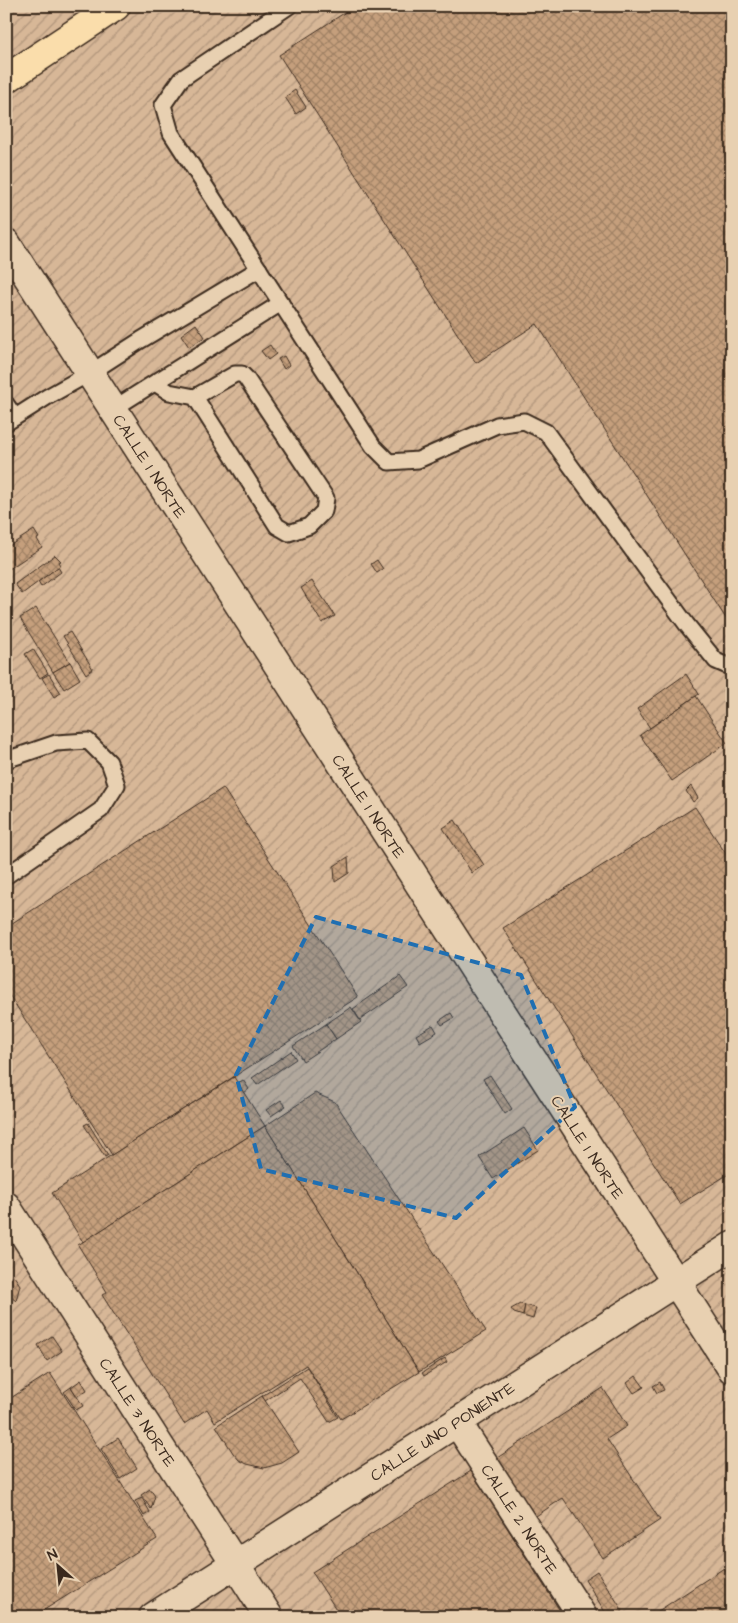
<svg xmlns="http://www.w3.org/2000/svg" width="738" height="1623" font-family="'Architects Daughter',sans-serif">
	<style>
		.industrial { fill: url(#industrial-furrows) }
		.building { fill: url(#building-cross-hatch); stroke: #3b2a1e }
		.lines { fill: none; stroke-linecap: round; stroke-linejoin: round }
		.service-casing { stroke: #3b2a1e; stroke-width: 19 }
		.minor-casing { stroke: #3b2a1e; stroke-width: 31 }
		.tertiary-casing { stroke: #3b2a1e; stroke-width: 31 }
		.secondary-casing { stroke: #3b2a1e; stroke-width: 31 }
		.primary-casing { stroke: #3b2a1e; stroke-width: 31 }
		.service { stroke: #e8d0b1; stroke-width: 15 }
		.minor { stroke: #e8d0b1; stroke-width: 28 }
		.tertiary { stroke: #e8d0b1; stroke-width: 28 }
		.secondary { stroke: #e8d0b1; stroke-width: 28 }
		.primary { stroke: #faddab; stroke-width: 28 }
		.marked { fill: #1f6fb2; fill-opacity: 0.2; stroke: #1f6fb2; stroke-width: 4; stroke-dasharray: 10 6; stroke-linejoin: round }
		.labels { text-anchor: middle; stroke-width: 4; stroke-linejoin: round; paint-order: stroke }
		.street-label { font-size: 16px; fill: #3b2a1e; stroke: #e8d0b1 }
	</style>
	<defs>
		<pattern id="industrial-furrows" width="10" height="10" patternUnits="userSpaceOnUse" patternTransform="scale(1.25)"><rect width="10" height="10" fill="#d7b797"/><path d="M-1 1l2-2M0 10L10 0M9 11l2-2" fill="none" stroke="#b0957b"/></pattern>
		<pattern id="building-cross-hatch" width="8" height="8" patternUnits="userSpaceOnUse" patternTransform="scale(1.25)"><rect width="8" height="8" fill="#c59f7c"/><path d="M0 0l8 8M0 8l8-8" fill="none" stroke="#a18265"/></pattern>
	</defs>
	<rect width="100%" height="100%" fill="#e3c6a5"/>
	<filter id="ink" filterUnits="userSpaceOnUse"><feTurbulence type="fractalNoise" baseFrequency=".02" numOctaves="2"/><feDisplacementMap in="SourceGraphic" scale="10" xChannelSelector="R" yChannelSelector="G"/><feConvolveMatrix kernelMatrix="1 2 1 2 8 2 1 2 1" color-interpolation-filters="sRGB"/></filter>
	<g filter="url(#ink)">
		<rect class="industrial" x="6" y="6" width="726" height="1611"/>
		<g class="building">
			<path d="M355,6H732V628L537,324L476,363L279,55Z"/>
			<path d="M295,90L306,107L296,114L285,97Z"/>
			<path d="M196,324L205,337L189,347L181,335Z"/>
			<path d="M270,345L276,354L268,360L261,351Z"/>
			<path d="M284,356L289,365L284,369L278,359Z"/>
			<path d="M34,530L39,538L37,539L42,547L6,571V548Z"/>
			<path d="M55,555L61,561L59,562L61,565L22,594L15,584Z"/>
			<path d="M377,560L383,569L377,573L371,564Z"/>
			<path d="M58,567L61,572L41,587L38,582Z"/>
			<path d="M312,581L335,616L322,623L301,588Z"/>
			<path d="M36,608L70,662L53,672L20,618Z"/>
			<path d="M70,632L93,669L86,674L63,636Z"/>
			<path d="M33,649L48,673L40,678L25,654Z"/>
			<path d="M70,662L80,679L64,689L53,672Z"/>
			<path d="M49,674L61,693L54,697L42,678Z"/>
			<path d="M686,674L699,694L650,728L637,709Z"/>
			<path d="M696,696L727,743L672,781L640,735Z"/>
			<path d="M691,786L698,798L693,802L686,791Z"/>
			<path d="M223,788L358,997L112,1155L6,990V927Z"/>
			<path d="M695,807L732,863V1121L729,1140L732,1153V1172L680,1204L503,928Z"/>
			<path d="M455,820L484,865L472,873L443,828Z"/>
			<path d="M348,857L349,873L335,882L334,866Z"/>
			<path d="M400,976L408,987L360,1020L353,1009Z"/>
			<path d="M351,1007L361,1022L336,1039L326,1024Z"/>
			<path d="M451,1013L454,1018L442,1025L439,1021Z"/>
			<path d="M326,1024L336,1039L303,1061L293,1046Z"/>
			<path d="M433,1025L437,1032L420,1042L416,1035Z"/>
			<path d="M291,1051L296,1059L257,1085L252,1078Z"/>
			<path d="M490,1075L512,1109L505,1114L483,1079Z"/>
			<path d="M234,1077L265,1126L83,1242L52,1193Z"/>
			<path d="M243,1080L249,1089L244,1093L238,1083Z"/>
			<path d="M315,1093L335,1102L486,1331L419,1372L265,1126Z"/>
			<path d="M281,1100L286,1106L271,1116L266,1110Z"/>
			<path d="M88,1123L108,1155L105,1157L84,1125Z"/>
			<path d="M265,1126L419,1372L341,1419L306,1365L215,1422L207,1409L184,1424L102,1295L107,1292L78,1245Z"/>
			<path d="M524,1128L538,1150L493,1179L479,1157Z"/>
			<path d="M8,1274L10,1278L14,1276L20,1285L16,1301L6,1293V1275Z"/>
			<path d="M520,1304L525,1305L523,1316L514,1313L511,1309Z"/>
			<path d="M525,1305L536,1308L533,1319L523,1316Z"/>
			<path d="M52,1336L62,1351L47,1361L38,1345Z"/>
			<path d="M445,1358L447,1362L424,1376L422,1373Z"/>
			<path d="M307,1367L338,1417L329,1422L300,1378L265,1401L262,1396Z"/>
			<path d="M50,1373L157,1539L33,1617H6V1401Z"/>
			<path d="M636,1376L644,1387L634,1393L627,1383Z"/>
			<path d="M81,1380L87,1390L77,1396L71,1387Z"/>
			<path d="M660,1382L664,1390L657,1393L653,1386Z"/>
			<path d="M71,1387L83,1406L76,1410L64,1392Z"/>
			<path d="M603,1388L627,1426L607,1439L660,1520L603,1558L563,1498L530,1520L491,1462Z"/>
			<path d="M262,1396L299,1452L282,1463L264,1468L247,1464L239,1460L233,1453L216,1426Z"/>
			<path d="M118,1438L137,1468L120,1479L101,1449Z"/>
			<path d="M471,1471L564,1617H341L312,1572Z"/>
			<path d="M150,1489L155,1496L151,1509L141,1495Z"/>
			<path d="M142,1498L150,1512L144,1516L135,1501Z"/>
			<path d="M724,1568L732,1580V1617H649Z"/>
			<path d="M597,1571L623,1611L614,1617H608L585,1579Z"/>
		</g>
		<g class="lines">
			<g class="service-casing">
				<g id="service">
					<path d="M289,6L181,79L163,105L171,133L373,446L389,462L418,460L497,425L524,421L546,432L687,625L716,661L732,668"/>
					<path d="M155,383L169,392L195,397L235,374H242L246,378L326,498L324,511L309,526L289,533L277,526L195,397"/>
					<path d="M6,404L15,417"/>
					<path d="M113,409L281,303"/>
					<path d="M6,423L47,397L90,373L141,340L259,269"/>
					<path d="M6,760L56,743L88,741L109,762L117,785L101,810L6,876"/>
				</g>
			</g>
			<g class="minor-casing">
				<path id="minor" d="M457,1422L583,1617"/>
			</g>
			<g class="tertiary-casing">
				<g id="tertiary">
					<path d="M6,243L732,1369"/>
					<path d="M6,1206L269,1617"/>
				</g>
			</g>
			<g class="secondary-casing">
				<path id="secondary" d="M153,1617L732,1246"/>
			</g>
			<g class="primary-casing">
				<path id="primary" d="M6,79L116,6"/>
			</g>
			<use href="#service" class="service"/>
			<use href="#minor" class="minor"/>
			<use href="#tertiary" class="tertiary"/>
			<use href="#secondary" class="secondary"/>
			<use href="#primary" class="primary"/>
		</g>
	</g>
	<path class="marked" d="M316,917L521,975L575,1107L456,1218L261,1169L236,1075Z"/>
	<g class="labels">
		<g class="street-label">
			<text transform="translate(150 466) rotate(57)" y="6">CALLE 1 NORTE</text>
			<text transform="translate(369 806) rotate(57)" y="6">CALLE 1 NORTE</text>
			<text transform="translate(588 1147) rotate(57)" y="6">CALLE 1 NORTE</text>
			<text transform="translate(138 1412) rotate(57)" y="6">CALLE 3 NORTE</text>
			<text transform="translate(442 1431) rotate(-33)" y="6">CALLE UNO PONIENTE</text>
			<text transform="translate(520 1519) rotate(57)" y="6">CALLE 2 NORTE</text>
		</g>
	</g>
	<rect width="738" height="1623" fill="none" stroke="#e8d0b1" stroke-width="25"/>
	<rect x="12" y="12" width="713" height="1598" fill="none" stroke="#3b2a1e" stroke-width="2" filter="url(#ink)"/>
	<g transform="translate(58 1566) rotate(333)" stroke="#e8d0b1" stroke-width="4" paint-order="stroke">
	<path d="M0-4L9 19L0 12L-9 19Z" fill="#3b2a1e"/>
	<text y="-8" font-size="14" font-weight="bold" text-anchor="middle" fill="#3b2a1e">N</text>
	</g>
</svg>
